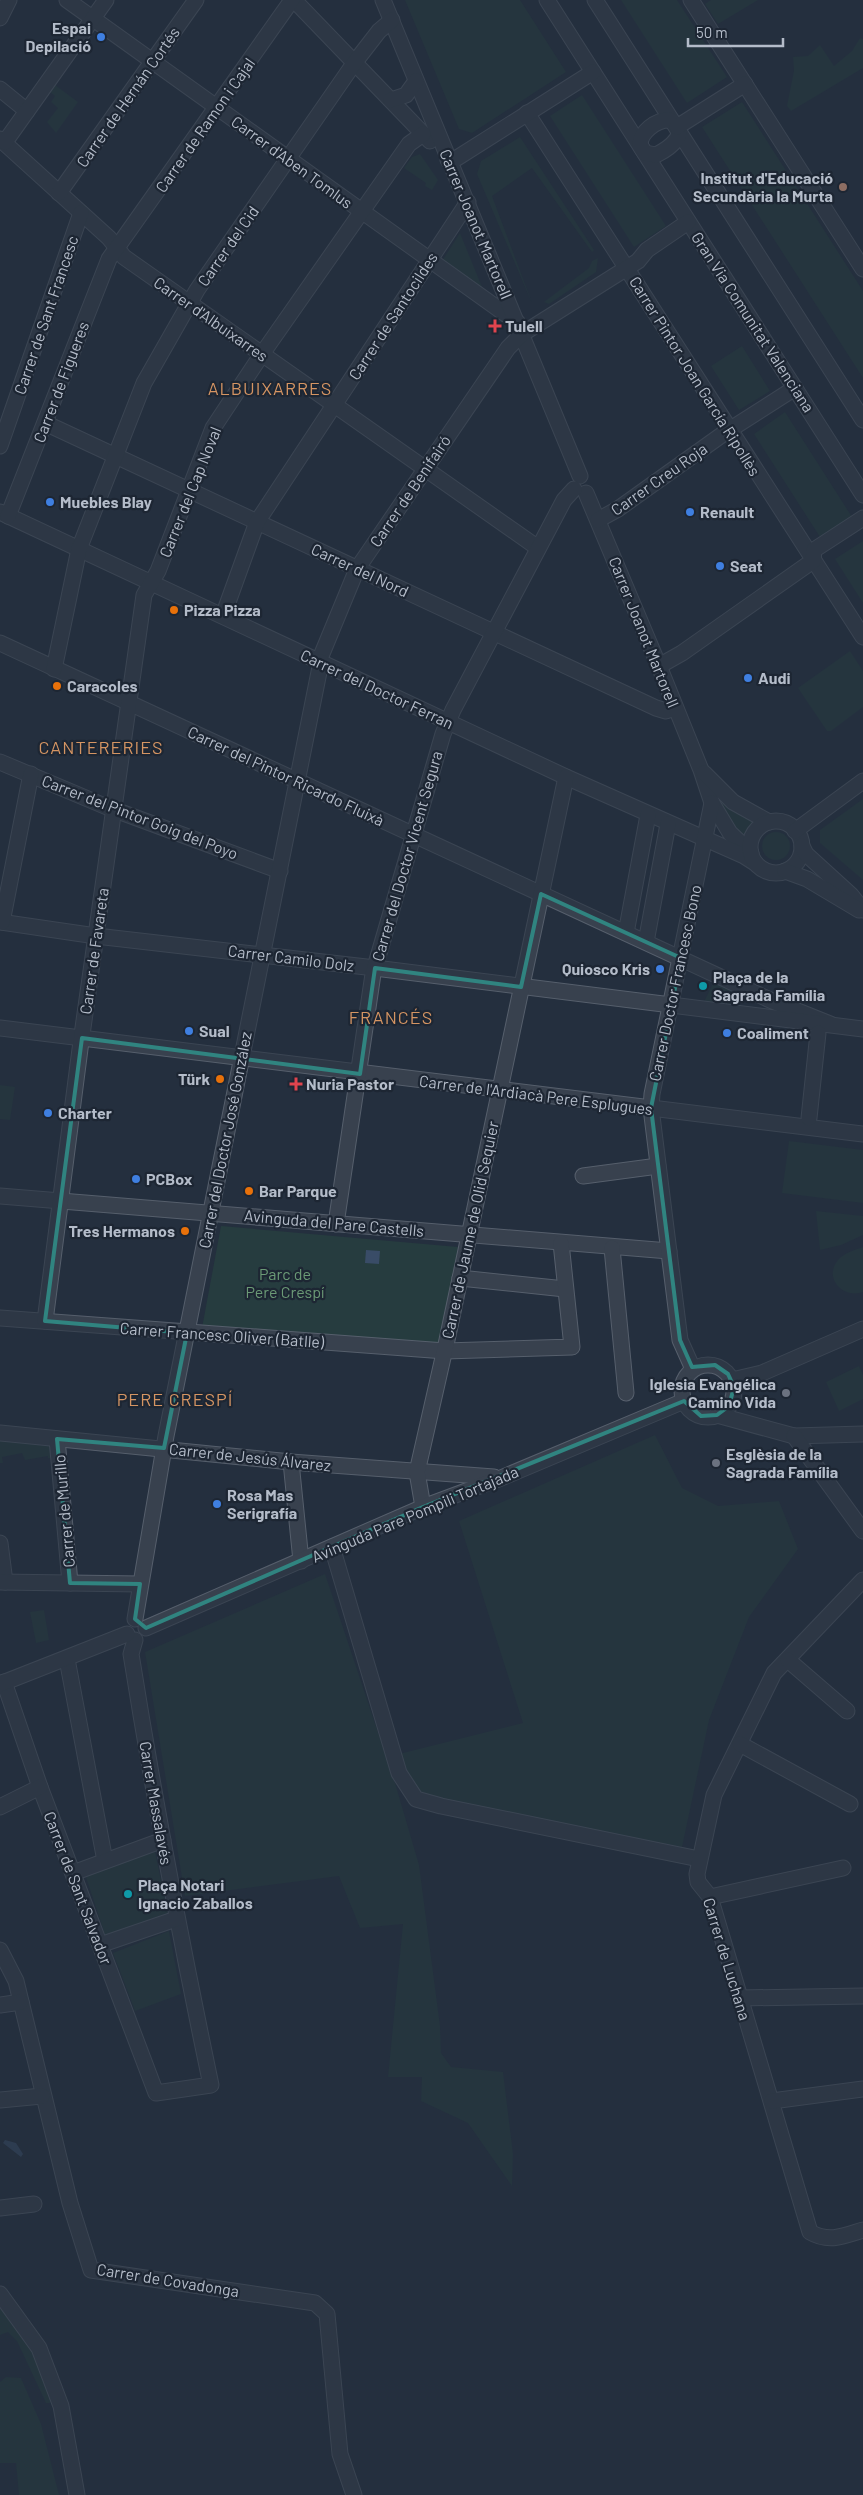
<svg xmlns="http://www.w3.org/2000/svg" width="863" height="2495" font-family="Barlow,sans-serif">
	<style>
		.green { fill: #263c3f }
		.water { fill: #394c67 }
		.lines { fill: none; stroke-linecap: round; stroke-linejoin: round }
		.minor-casing { stroke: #565f6c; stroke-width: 17 }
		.minor { stroke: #38414e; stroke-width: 15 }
		.marked { fill: none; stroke: #308480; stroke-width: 4; stroke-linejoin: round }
		.shop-dot { fill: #3f7fe0; stroke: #1d2633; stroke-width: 2 }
		.education-dot { fill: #8d6e63; stroke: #1d2633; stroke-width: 2 }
		.health-dot { fill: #e0444e; stroke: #1d2633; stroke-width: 2 }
		.food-dot { fill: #e8710a; stroke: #1d2633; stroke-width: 2 }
		.culture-dot { fill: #0f9aa8; stroke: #1d2633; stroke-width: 2 }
		.worship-dot { fill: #6b7280; stroke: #1d2633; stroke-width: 2 }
		.labels { text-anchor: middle; stroke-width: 4.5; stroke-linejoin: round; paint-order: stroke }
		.poi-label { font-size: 16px; font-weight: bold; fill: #b4bcc9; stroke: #1d2633; text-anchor: start }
		.street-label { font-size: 16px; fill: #b4bcc9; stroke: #1d2633 }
		.park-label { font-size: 16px; fill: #6b9a76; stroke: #1d2633 }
		.neighbourhood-label { font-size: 18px; letter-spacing: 1px; fill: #d59563; stroke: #1d2633 }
	</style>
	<rect width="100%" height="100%" fill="#242f3e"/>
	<g class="green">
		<path d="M520,0L566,72L472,133L459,129L405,0Z"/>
		<path d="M621,0H677L727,77L687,103Z"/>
		<path d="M711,0H758L718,24L705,4Z"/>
		<path d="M860,38L863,39V68L791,111L787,106L794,71L793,57L808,56L820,45L834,66L852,51Z"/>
		<path d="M55,85L78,102L56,133L47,122L58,108L51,102L55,96L50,92Z"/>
		<path d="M582,95L666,226L634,247L550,116Z"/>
		<path d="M742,102L863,291V378L702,127Z"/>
		<path d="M520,137L594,250L592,252L532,168L492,196L532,303L477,174L481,161Z"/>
		<path d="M420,154L438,180L432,190L425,186L426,183L404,168L412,157Z"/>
		<path d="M460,233L482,287L481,289L442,261Z"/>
		<path d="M598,258L596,272L549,304L544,302L589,268L592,261Z"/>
		<path d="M742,346L770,391L739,410L711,366Z"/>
		<path d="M785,412L852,517L820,537L754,434Z"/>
		<path d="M863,541V603L835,559Z"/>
		<path d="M850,651L863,671V707L831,731H827L798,688Z"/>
		<path d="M722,799L757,821L753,823L744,839L717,801Z"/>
		<path d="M863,799V880L820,843V830Z"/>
		<circle cx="776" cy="846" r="14"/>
		<path d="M714,981L736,991L730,1005L704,1002Z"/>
		<path d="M0,1085L15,1087L10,1120L0,1119Z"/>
		<path d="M789,1141L863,1150V1203L782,1193Z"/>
		<path d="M816,1211L863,1216V1235L841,1245L820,1250Z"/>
		<path d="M221,1226L458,1247L440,1346L202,1328Z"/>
		<path d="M863,1247V1292C843,1299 823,1278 838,1260C844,1253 855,1250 863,1247Z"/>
		<path d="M859,1366L863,1375V1399L839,1411L826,1382Z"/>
		<path d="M655,1435L682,1488L718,1506L779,1501L798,1549L749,1617L709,1720L682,1847L438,1800L416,1789L399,1754L523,1723L459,1521Z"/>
		<path d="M0,1441L50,1446L54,1458H48V1456L25,1460L22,1453L2,1457L3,1463H0Z"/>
		<path d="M325,1574L395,1783L419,1865L440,2026L441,2053L451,2067L503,2072L513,2154L512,2186L468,2123L421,2101L422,2077H388L403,1924L360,1928L339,1876L185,1896L145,1652Z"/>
		<path d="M44,1610L49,1640L36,1643L30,1612Z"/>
		<path d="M155,1852L168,1913L105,1935L85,1874Z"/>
		<path d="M169,1931L181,1994L135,2011L113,1953Z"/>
		<path d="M0,2304L35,2353L52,2398L50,2403H46L17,2341L8,2332L0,2335Z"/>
		<path d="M6,2377L21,2378L41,2424L59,2495H19L16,2463H0V2382Z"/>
	</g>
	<g class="water">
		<path d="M366,1250L380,1251L379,1264L365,1263Z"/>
		<path d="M5,2140L16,2143L23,2154L21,2157L3,2143Z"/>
	</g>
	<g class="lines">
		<g class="minor-casing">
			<g id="minor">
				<path d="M67,0L518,323"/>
				<path d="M294,0L430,141"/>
				<path d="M383,0L580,476"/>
				<path d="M547,0L863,495"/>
				<path d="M595,0L863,420"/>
				<path d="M691,0L863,269"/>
				<path d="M0,18L9,0"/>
				<path d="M0,89L27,111"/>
				<path d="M391,100L406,95L416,81"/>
				<path d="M527,113L863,637"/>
				<path d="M669,120C692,132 670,148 656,155L645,153L640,145C640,132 656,120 669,120Z"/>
				<path d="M677,127L745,84"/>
				<path d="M0,139L109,238L124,257L538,548"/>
				<path d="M5,142L106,0"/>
				<path d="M448,160L457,158L593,72"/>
				<path d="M59,193L196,0"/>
				<path d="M45,423L656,708L666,711L675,708"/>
				<path d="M0,446L81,213"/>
				<path d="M586,493L659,666L701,770L712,803L730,833L751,853"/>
				<path d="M0,512L566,777L744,856L755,863"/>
				<path d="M8,516L109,259L292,0"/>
				<path d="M598,520L618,509L723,434L795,388"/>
				<path d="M223,616L257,522L468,202"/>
				<path d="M0,643L770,1000L830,1024"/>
				<path d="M319,661L357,569L508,348L522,334L638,261L647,250L688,222"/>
				<path d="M659,666L682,653L807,565L813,561L814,550L863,518"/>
				<path d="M54,669L79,549L144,383L197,290L355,62L379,31L392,20"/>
				<path d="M0,762L107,807L280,871"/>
				<path d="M704,773L733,802L769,822"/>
				<circle cx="776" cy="847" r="26"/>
				<path d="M795,831L863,781"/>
				<path d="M802,846L806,854L851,895L863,910"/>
				<path d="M785,871L807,879L859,910"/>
				<path d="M0,922L96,936L375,968L863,1029"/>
				<path d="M2,922L31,774"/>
				<path d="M626,933L648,815"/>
				<path d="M646,942L668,824"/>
				<path d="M0,1028L863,1134"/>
				<path d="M809,1118L818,1033"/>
				<path d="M583,1176L658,1166"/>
				<path d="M0,1196L669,1251"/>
				<path d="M336,1224L373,974L443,734L453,710L564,500L574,489"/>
				<path d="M612,1248L626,1393"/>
				<path d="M460,1278L565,1289"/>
				<path d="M0,1318L445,1351L572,1347L561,1243"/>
				<path d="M45,1321L80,1049L144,595L158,571L213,428L262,354L409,144L423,134"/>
				<circle cx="708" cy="1391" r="26"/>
				<path d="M693,1369L680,1340L651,1108L652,1094L712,803"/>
				<path d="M732,1380L762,1373L863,1329"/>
				<path d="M717,1415L794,1436L863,1434"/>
				<path d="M0,1433L291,1462L494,1477"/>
				<path d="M794,1436L863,1531"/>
				<path d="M57,1439L70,1583"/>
				<path d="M291,1462L301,1561"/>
				<path d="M423,1507L417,1472L447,1340L566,777"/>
				<path d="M0,1543L5,1582"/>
				<path d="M332,1547L399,1773L416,1799L441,1806L699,1859"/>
				<path d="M863,1580L774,1673L714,1795L697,1874L698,1882L710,1897L810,2232C829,2243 844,2236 863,2230"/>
				<path d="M0,1582L140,1584"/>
				<path d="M135,1619L166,1436L321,662"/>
				<path d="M146,1628L423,1507L501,1478L684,1401"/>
				<path d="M67,1659L105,1861"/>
				<path d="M788,1660L847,1711"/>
				<path d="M4,1682L40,1787L156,2093L211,2085C181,1942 154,1798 131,1654L135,1640"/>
				<path d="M0,1684L127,1634"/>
				<path d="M740,1744L850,1804"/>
				<path d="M0,1807L40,1787"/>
				<path d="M73,1873L163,1840"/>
				<path d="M710,1897L843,1868"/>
				<path d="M100,1945L176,1919"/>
				<path d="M0,1950L16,1981L70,2203L91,2270L315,2303L327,2314L340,2454L354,2495"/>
				<path d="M739,1998L863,1996"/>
				<path d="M0,2005L21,2002"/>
				<path d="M0,2100L42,2096"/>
				<path d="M772,2101L863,2089"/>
				<path d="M0,2208L34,2204"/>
				<path d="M0,2294L39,2348L61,2406L77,2495"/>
			</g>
		</g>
		<use href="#minor" class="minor"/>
	</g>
	<path d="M0 0H863V2495H0ZM541,894L681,958L651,1108L680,1340L692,1367L715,1365L728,1374L734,1387L729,1406L717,1415L701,1416L684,1401L423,1507L146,1628L135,1619L140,1584L70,1583L57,1439L164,1448L187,1333L45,1321L82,1038L360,1074L375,968L521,987Z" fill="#242f3e" fill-opacity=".55" fill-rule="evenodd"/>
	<path class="marked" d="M541,894L681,958L651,1108L680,1340L692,1367L715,1365L728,1374L734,1387L729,1406L717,1415L701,1416L684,1401L423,1507L146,1628L135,1619L140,1584L70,1583L57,1439L164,1448L187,1333L45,1321L82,1038L360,1074L375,968L521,987Z"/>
	<g class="shop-dot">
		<circle cx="101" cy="37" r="5"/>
		<circle cx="50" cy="502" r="5"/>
		<circle cx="690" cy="512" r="5"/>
		<circle cx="720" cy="566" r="5"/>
		<circle cx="748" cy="678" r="5"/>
		<circle cx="660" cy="969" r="5"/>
		<circle cx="189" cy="1031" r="5"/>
		<circle cx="727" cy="1033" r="5"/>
		<circle cx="48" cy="1113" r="5"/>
		<circle cx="136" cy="1179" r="5"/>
		<circle cx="217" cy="1504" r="5"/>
	</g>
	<circle class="education-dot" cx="843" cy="187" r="5"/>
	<g class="health-dot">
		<path d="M492.5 318.5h5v5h5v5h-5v5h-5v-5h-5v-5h5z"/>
		<path d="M293.5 1076.5h5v5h5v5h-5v5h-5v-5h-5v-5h5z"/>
	</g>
	<g class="food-dot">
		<circle cx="174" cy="610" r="5"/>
		<circle cx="57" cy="686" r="5"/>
		<circle cx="220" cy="1079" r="5"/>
		<circle cx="249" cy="1191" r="5"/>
		<circle cx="185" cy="1231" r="5"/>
	</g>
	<g class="culture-dot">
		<circle cx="703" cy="986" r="5"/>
		<circle cx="128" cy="1894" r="5"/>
	</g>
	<g class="worship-dot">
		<circle cx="786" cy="1393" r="5"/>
		<circle cx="716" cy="1463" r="5"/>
	</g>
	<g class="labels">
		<g class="poi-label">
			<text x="91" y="34" text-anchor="end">Espai<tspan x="91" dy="18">Depilació</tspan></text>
			<text x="833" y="184" text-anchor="end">Institut d'Educació<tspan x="833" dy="18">Secundària la Murta</tspan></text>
			<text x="505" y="332">Tulell</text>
			<text x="60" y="508">Muebles Blay</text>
			<text x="700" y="518">Renault</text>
			<text x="730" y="572">Seat</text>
			<text x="184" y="616">Pizza Pizza</text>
			<text x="758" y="684">Audi</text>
			<text x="67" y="692">Caracoles</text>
			<text x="650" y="975" text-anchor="end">Quiosco Kris</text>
			<text x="713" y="983">Plaça de la<tspan x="713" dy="18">Sagrada Família</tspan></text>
			<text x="199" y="1037">Sual</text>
			<text x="737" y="1039">Coaliment</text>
			<text x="210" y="1085" text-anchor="end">Türk</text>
			<text x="306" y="1090">Nuria Pastor</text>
			<text x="58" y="1119">Charter</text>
			<text x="146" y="1185">PCBox</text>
			<text x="259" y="1197">Bar Parque</text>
			<text x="175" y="1237" text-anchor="end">Tres Hermanos</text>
			<text x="776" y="1390" text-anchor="end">Iglesia Evangélica<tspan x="776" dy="18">Camino Vida</tspan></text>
			<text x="726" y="1460">Esglèsia de la<tspan x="726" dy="18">Sagrada Família</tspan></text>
			<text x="227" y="1501">Rosa Mas<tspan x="227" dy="18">Serigrafía</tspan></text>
			<text x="138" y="1891">Plaça Notari<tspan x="138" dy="18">Ignacio Zaballos</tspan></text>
		</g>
		<g class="street-label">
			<text transform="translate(128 97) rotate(-55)" y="6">Carrer de Hernán Cortés</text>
			<text transform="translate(205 125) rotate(-55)" y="6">Carrer de Ramon i Cajal</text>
			<text transform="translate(292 162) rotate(36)" y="6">Carrer d'Aben Tomlus</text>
			<text transform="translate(476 224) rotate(67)" y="6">Carrer Joanot Martorell</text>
			<text transform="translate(228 246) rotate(-55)" y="6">Carrer del Cid</text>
			<text transform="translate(46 315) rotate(-71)" y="6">Carrer de Sant Francesc</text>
			<text transform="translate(393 316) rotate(-57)" y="6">Carrer de Santocildes</text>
			<text transform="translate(211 319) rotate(35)" y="6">Carrer d'Albuixarres</text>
			<text transform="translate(753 322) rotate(57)" y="6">Gran Via Comunitat Valenciana</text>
			<text transform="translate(695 376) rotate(58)" y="6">Carrer Pintor Joan García Ripollès</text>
			<text transform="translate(61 382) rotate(-69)" y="6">Carrer de Figueres</text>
			<text transform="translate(659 479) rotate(-35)" y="6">Carrer Creu Roja</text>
			<text transform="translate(410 491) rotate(-56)" y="6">Carrer de Benifairó</text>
			<text transform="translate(190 492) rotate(-68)" y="6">Carrer del Cap Noval</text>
			<text transform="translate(360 570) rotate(25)" y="6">Carrer del Nord</text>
			<text transform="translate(644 632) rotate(68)" y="6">Carrer Joanot Martorell</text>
			<text transform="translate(377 689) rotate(25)" y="6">Carrer del Doctor Ferran</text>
			<text transform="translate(286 776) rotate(25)" y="6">Carrer del Pintor Ricardo Fluixà</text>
			<text transform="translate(140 817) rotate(21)" y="6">Carrer del Pintor Goig del Poyo</text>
			<text transform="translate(407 856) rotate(-74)" y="6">Carrer del Doctor Vicent Segura</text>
			<text transform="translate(94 951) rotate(-82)" y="6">Carrer de Favareta</text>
			<text transform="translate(291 958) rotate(7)" y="6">Carrer Camilo Dolz</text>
			<text transform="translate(675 983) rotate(-78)" y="6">Carrer Doctor Francesc Bono</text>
			<text transform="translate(536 1095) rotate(7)" y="6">Carrer de l'Ardiacà Pere Esplugues</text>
			<text transform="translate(225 1140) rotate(-79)" y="6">Carrer del Doctor José González</text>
			<text transform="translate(334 1223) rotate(5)" y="6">Avinguda del Pare Castells</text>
			<text transform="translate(470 1230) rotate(-78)" y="6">Carrer de Jaume de Olid Sequier</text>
			<text transform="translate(222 1335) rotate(4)" y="6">Carrer Francesc Oliver (Batlle)</text>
			<text transform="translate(250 1457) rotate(6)" y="6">Carrer de Jesús Álvarez</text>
			<text transform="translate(64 1511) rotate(-95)" y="6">Carrer de Murillo</text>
			<text transform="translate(415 1514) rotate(-23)" y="6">Avinguda Pare Pompili Tortajada</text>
			<text transform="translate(156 1803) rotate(80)" y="6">Carrer Massalavés</text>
			<text transform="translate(78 1888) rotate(69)" y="6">Carrer de Sant Salvador</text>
			<text transform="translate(727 1959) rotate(73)" y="6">Carrer de Luchana</text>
			<text transform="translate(168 2280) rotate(9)" y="6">Carrer de Covadonga</text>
		</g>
		<g class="park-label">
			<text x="285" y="1280">Parc de<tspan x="285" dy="18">Pere Crespí</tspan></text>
		</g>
		<g class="neighbourhood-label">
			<text x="270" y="395">ALBUIXARRES</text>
			<text x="101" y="754">CANTERERIES</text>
			<text x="391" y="1024">FRANCÉS</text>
			<text x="175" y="1406">PERE CRESPÍ</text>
		</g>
	</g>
	<path d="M688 38v8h95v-8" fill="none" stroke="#b4bcc9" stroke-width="2.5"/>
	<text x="696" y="38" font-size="15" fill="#b4bcc9" stroke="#1d2633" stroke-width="4" paint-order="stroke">50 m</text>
</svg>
